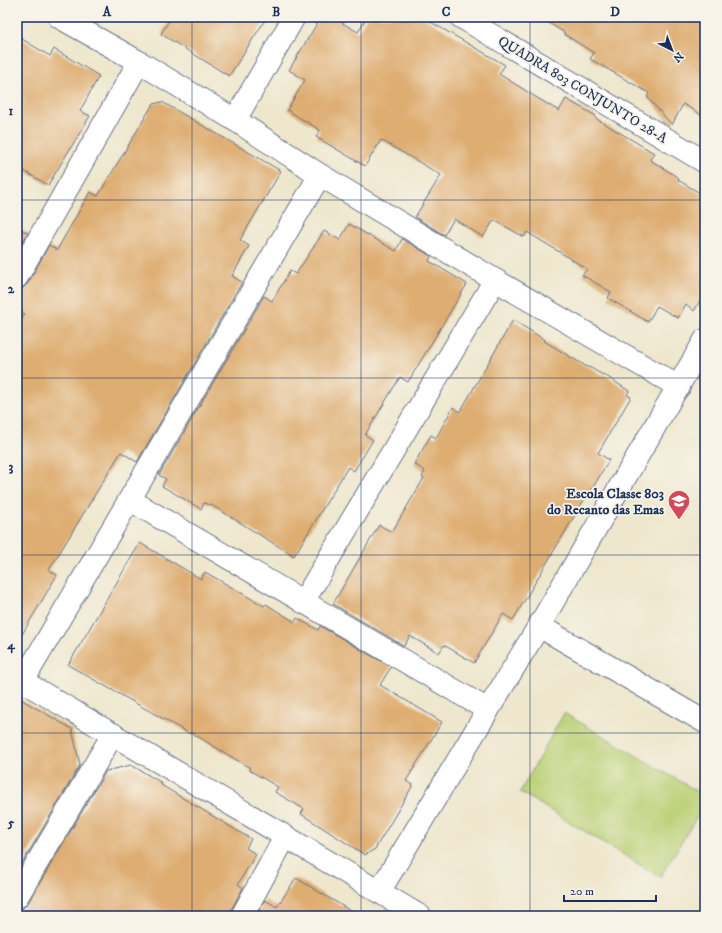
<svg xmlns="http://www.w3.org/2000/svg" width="722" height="933" font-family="'IM FELL DW Pica',serif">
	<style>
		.green { fill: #bad074; stroke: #6a8069 }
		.building { fill: #dead72 }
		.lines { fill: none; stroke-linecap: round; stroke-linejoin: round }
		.street-casing { stroke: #656f85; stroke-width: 24 }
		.street { stroke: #fff; stroke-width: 22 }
		.grid { fill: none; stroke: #1b2f5e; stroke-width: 1; stroke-opacity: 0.55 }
		.labels { text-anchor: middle; stroke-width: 3.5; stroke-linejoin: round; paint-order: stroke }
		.street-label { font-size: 14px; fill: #1b2f5e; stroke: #f7f3e8 }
		.poi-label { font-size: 14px; font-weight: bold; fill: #1b2f5e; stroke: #f7f3e8; text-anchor: end }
		.neatline { fill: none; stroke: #1b2f5e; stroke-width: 1.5 }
		.grid-label { font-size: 13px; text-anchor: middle; font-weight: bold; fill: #1b2f5e }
	</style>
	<rect width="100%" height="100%" fill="#f7f3e8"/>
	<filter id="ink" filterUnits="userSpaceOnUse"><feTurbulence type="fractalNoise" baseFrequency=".025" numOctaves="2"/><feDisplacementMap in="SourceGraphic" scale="8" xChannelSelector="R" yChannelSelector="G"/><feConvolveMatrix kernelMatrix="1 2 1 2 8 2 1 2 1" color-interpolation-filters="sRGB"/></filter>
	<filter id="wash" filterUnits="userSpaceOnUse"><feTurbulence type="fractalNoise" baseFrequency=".012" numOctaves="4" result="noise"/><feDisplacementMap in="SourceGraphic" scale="16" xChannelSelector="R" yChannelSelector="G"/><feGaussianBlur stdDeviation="0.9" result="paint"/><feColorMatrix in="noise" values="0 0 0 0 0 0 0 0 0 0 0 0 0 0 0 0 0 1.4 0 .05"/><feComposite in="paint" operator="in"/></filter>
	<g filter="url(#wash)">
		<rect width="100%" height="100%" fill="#eee7cd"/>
		<path class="green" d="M564,713L705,796V804L660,877L520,792Z"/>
		<g id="blocks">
			<g class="building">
				<path d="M171,17H267L229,76L161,34Z"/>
				<path d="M321,17H332L358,32L367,17H422L505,65L499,74L534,96L559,111L566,99L596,116L595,118L654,153L650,160L679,178L678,180L705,196V292L694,311L686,304L678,318L657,306L648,322L608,298L611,292L582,275L587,269L527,232L524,237L494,220L483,237L454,219L444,235L415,217L441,175L381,140L365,166L316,137L320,130L287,110L305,80L289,70Z"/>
				<path d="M539,17H705V117L683,104L672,125L647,97L649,93L590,59L594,53L564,34L565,33Z"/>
				<path d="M17,36L50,56L54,49L99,76L80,111L90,116L48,185L17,167Z"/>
				<path d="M162,102L281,171L240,240L249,246L232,276L242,282L137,462L121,452L49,570L57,575L17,643V328L25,314L17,308V289L23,288L28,283L49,245L57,250L90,192L98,196L153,104Z"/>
				<path d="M349,224L396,251L402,239L431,256L429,261L467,284L408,382L400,377L365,435L373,440L354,471L348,467L294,556L210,504L209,505L204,503L201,509L162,486L166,479L159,475L264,296L272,301L290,271L296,274L324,231L340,240Z"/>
				<path d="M17,227L28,233L17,252Z"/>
				<path d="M513,320L545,340L544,341L589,368V367L603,375V374L629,391L627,395L631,397L598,453L609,460L592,489L591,488L513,620L503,614L474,663L444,645L439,653L410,636L404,646L333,604L379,525L392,532L424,478L422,477L425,471L414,464L431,435L436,438L453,407L460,412Z"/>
				<path d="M140,543L201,579L205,572L264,606L266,604L295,622L297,618L318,630L320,626L391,667L380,685L442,722L406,781L413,785L375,849L365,855L301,814L304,809L275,792L278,787L249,770L250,768L190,732V734L68,665Z"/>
				<path d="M17,697L72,729L80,765L17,872Z"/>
				<path d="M131,765L162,783L161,785L251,839L246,848L256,854L238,884L243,888L231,910L230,916H17V909L23,908L28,903L106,771Z"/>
				<path d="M296,878L359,916H256L265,900L277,907Z"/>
			</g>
		</g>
	</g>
	<g filter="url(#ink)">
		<use href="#blocks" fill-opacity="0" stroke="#656f85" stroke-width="1"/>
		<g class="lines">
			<g class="street-casing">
				<g id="street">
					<path d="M59,17L139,62L235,120L320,175L495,280L679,387"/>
					<path d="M461,17L705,162"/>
					<path d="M235,120L294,17"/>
					<path d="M17,277L139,62"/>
					<path d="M130,500L488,710L539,626L705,340"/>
					<path d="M303,602L495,280"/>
					<path d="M539,626L705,722"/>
					<path d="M17,678L420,916"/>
					<path d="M23,681L320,175"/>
					<path d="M379,892L488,710"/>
					<path d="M17,897L113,734"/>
					<path d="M242,916L285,837"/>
				</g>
			</g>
			<use href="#street" class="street"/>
		</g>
	</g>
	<path class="grid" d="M192,17V916M361,17V916M530,17V916M17,200H705M17,378H705M17,555H705M17,733H705"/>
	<defs>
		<g id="school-pin" transform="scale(1.15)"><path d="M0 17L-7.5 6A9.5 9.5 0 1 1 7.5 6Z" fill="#d1495b" stroke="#f7f3e8"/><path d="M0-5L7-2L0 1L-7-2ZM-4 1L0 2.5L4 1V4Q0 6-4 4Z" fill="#fff"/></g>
	</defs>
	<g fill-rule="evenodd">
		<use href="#school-pin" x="679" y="501"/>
	</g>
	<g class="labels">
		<g class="street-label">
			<text transform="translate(583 89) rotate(31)" y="5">QUADRA 803 CONJUNTO 28-A</text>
		</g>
		<g class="poi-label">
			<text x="664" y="498">Escola Classe 803<tspan x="664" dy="16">do Recanto das Emas</tspan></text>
		</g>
	</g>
	<rect width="722" height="933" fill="none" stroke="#f7f3e8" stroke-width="44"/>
	<g transform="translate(672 50) rotate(138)" stroke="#f7f3e8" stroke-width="3" paint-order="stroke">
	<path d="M0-3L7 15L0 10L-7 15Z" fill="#1b2f5e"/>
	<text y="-6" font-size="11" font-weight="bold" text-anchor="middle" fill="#1b2f5e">N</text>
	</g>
	<path d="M564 895v6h92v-6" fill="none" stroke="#1b2f5e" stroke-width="2"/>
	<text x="570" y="895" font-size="12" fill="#1b2f5e" stroke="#f7f3e8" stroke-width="3" paint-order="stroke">20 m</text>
	<rect x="22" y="22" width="678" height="889" class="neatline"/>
	<g class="grid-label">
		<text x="107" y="16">A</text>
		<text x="276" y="16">B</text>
		<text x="446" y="16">C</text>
		<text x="615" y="16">D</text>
		<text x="11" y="115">1</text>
		<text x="11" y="293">2</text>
		<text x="11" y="471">3</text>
		<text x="11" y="649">4</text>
		<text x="11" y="827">5</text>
	</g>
</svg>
